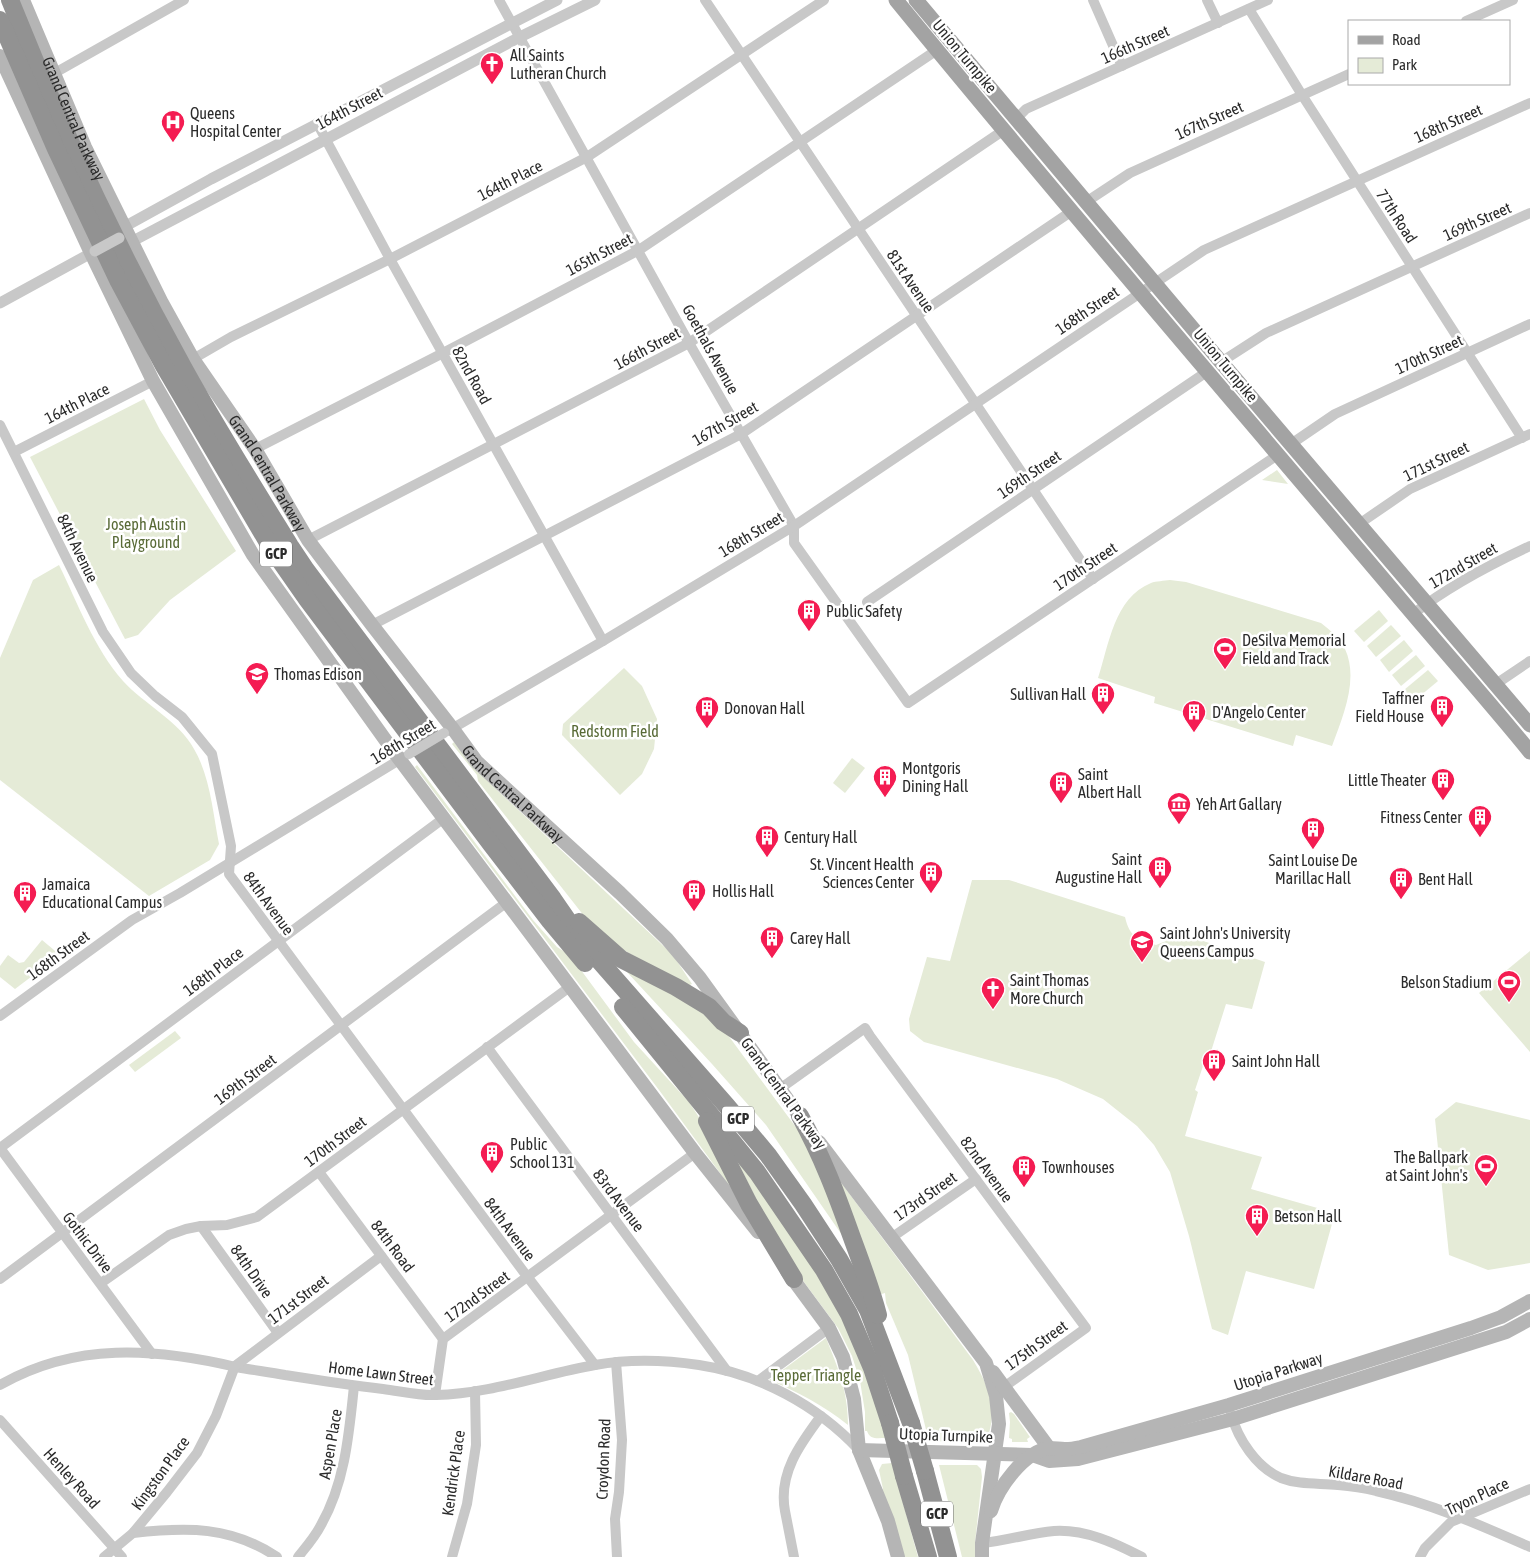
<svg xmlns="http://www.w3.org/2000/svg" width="1530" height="1557" font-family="'Asap Condensed',sans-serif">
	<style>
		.green { fill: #e5ebd7 }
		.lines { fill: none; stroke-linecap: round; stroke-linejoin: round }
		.minor { stroke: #c8c8c8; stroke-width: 10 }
		.tertiary { stroke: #c8c8c8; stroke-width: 11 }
		.secondary { stroke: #b5b5b5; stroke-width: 14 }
		.primary { stroke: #a3a3a3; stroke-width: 15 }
		.motorway { stroke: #929292; stroke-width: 18 }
		.minor-bridge { stroke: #c8c8c8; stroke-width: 10 }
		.tertiary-bridge { stroke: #c8c8c8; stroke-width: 11 }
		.motorway-bridge { stroke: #929292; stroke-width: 18 }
		.labels { text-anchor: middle; stroke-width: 5; stroke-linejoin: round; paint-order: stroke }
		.shield { fill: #fff; stroke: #6b6b6b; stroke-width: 1 }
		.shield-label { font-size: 15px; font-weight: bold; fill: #2b2b2b }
		.street-label { font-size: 16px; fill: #2b2b2b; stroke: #fff }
		.poi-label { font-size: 16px; fill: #2b2b2b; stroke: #fff; text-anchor: start }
		.park-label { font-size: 16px; fill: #586a36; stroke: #fff }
	</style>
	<rect width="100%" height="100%" fill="#fff"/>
	<g class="green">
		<path d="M144,399L160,430L236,551L170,600L138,635L125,639L30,457Z"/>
		<path d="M1277,470L1288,484L1262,480Z"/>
		<path d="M59,565C78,604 94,648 123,681C144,704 179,721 194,749C210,776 213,813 219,844L210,860L149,896L0,780V658L33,580Z"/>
		<path d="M1170,580L1186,582L1321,623C1330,630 1340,638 1345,649C1359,679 1343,716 1332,746L1296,735L1293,746L1154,703L1155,697L1098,678C1109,645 1114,598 1151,583C1156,581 1164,581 1170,580Z"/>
		<path d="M1379,610L1388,621L1364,642L1354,631Z"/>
		<path d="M1391,625L1401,636L1376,657L1367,646Z"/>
		<path d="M1404,640L1413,651L1389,672L1380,660Z"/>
		<path d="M1416,655L1425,666L1401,686L1392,675Z"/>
		<path d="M624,668L642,686L657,719L654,749L642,774L620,795L562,735L563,724Z"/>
		<path d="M1428,670L1438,681L1414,701L1404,690Z"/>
		<path d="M454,742L475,768L498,791L673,955L692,984L685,987L599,935L478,781L477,775L452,744Z"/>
		<path d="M852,758L865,768L845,793L833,783Z"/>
		<path d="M417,765L533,920L557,947L565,952L578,966L634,1042L689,1102L706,1128L753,1218L659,1090L415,767Z"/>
		<path d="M972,880H1009L1125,917C1130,938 1137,938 1156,945L1166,941L1174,931L1265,962L1252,1009L1226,1004L1208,1061L1205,1060L1195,1090L1198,1092L1185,1136L1262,1157L1251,1189L1335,1213L1314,1289L1246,1271L1228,1335L1212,1329L1189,1236L1170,1172L1154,1145L1137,1126L1103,1099L1057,1079L924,1042L910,1031L909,1019L927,957L950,961Z"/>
		<path d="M42,940L60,955L15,989L0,977V966L8,955L19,963L24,962Z"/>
		<path d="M1530,951V1052L1479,993Z"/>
		<path d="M614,958L686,997L722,1027L812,1149L844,1238L766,1125L712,1064Z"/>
		<path d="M175,1031L181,1038L135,1072L129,1065Z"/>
		<path d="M1456,1102L1530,1120V1263L1488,1270L1449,1255L1435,1119Z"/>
		<path d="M733,1153L791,1227L863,1355L886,1438C877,1438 870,1440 867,1431H865V1412L860,1381L852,1356L838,1328L784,1255Z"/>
		<path d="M831,1169L973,1360C987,1383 997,1406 989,1433H985L970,1442L932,1441L931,1439L928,1438L908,1355L886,1303L885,1293L878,1295Z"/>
		<path d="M826,1338C838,1368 848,1391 848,1425C823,1405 798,1392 769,1380Z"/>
		<path d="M1011,1412L1014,1414L1030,1437L1027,1439L1028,1442H1012V1439L1009,1438L1010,1422L1009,1413Z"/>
		<path d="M892,1463L918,1557H904L880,1490L883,1489L879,1470L882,1464Z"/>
		<path d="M939,1465H977L981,1469L982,1477L975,1543L977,1557H962Z"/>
	</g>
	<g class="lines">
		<g class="minor">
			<path d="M499,0L689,343L794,526V543L908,703L1279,454"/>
			<path d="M705,0L1093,579"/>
			<path d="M1093,0L1122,66"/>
			<path d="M1207,0L1218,23"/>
			<path d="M1249,9L1302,95L1522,438"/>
			<path d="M1466,21L1513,0"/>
			<path d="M53,74L184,0"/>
			<path d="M1016,119L1026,109L1268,0"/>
			<path d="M317,123L390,259L603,641"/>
			<path d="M1086,202L1130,173L1349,74"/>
			<path d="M193,359L231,337L390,259L587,157L824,0"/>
			<path d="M1221,362L1266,333L1530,213"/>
			<path d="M0,425L103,632L131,673L155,696L182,717L212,754L231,846L229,874L523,1271L595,1365"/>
			<path d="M1291,444L1335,414L1530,324"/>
			<path d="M255,449L443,353L639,250L937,50"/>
			<path d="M14,452L153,381"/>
			<path d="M1359,524L1410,489L1530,434"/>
			<path d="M308,540L689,343L1004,130"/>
			<path d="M867,602L1208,371"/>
			<path d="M1413,614C1449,586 1489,565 1530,546"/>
			<path d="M372,625L741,434L1072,211"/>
			<path d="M1496,684L1530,661"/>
			<path d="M448,731L603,641L794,526L1204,250L1530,103"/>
			<path d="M0,1016L132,920L180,893L404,757"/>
			<path d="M487,1047L727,1371"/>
			<path d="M781,1088L865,1028L870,1036L1086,1328L1004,1387"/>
			<path d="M319,1172L443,1339"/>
			<path d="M201,1226L278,1333"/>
			<path d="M891,1238L976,1179"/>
			<path d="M0,1279L507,902"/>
			<path d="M101,1283L169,1235L186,1229L201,1226L227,1225L257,1217L571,986"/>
			<path d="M152,1354L0,1148L444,818"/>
			<path d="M616,1362L622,1440L619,1492L615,1519L617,1557"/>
			<path d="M758,1381L829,1328"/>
			<path d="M0,1385C75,1342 155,1348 236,1367C252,1370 269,1372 285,1375C317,1380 350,1385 383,1389C400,1391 419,1396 436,1395C490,1394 543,1374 595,1365C629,1359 665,1360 699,1365C759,1374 817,1405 859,1450"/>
			<path d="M435,1395L443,1339L695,1153"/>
			<path d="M1231,1414C1238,1439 1256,1467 1281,1478C1299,1485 1319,1483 1338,1485C1351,1486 1364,1488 1376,1491C1430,1503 1480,1525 1530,1547"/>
			<path d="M0,1420L122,1557"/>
			<path d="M133,1533C187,1527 231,1526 277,1557"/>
			<path d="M982,1543C1006,1541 1030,1533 1054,1531C1085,1529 1115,1543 1142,1557"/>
			<path d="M104,1557L133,1533L167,1492L197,1453L216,1416L235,1366L381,1256"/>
			<path d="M298,1557C306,1547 315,1537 321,1525C345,1483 349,1434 354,1386"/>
			<path d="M452,1557L467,1504L476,1445L475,1391"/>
			<path d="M794,1557C791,1541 788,1527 785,1511C778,1474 800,1444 821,1416"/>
			<path d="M1420,1557L1425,1548L1451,1522L1530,1489"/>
		</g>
		<g class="tertiary">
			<path d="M557,0L211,179L124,227L119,238L131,242L520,37L595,0"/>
			<path d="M0,303L95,251"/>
		</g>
		<g class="secondary">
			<path id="s1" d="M23,0L85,147L162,303L193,359L255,449L308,540L372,625L453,729L477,762L620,893L667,939L700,978L806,1125"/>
			<path d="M0,56L91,253L153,381L253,555L394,752L695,1153L758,1232"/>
			<path d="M819,1142L986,1363L996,1396L999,1424L982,1543V1557"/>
			<path d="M787,1271L829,1328L843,1357L854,1399L859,1450L888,1521L898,1557"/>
			<path d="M993,1372L1049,1448"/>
			<path d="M859,1450L1032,1455L1049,1461L1078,1459L1233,1419L1506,1332L1530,1319"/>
			<path d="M991,1511C998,1488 1024,1451 1050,1448C1055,1448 1060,1449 1065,1449C1070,1449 1076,1448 1081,1447L1229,1405L1471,1328L1501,1317L1530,1301"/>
		</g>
		<g class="primary">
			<path d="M896,0C1065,207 1240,409 1412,613C1451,659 1492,705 1530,752"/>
			<path d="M916,0L1221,362L1530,725"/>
		</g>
		<g class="motorway">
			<path d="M10,0C60,126 117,248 183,367C216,427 253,486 290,546L306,570L553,899L582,941L726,1105L768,1155L803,1204L839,1259L868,1310L911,1423"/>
			<path d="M0,20L56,149L118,280L164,366L270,546L307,599L491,844L550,921L585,963"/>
			<path d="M579,922L621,959L676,987L709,1007L723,1022L740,1033"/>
			<path d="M623,1007L757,1172L824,1270L849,1314L872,1368L890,1423"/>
			<path d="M800,1116C822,1156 836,1193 851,1235C861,1262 871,1288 878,1315"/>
			<path d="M707,1121L749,1204L794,1279"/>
			<path d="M925,1471L948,1557"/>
			<path d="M904,1476L928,1557"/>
		</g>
		<path class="minor-bridge" d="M409,754L444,733"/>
		<path class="tertiary-bridge" d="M95,251L119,238"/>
		<g class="motorway-bridge">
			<path d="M890,1423L904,1476"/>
			<path d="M911,1423L925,1471"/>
		</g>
	</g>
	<defs>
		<g id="church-pin" transform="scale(1.25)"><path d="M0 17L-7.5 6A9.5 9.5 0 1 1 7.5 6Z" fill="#f41c52" stroke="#fff"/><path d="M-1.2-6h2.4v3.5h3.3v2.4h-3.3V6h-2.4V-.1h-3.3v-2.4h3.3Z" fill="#fff"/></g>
		<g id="hospital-pin" transform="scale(1.25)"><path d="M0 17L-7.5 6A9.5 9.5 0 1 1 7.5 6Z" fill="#f41c52" stroke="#fff"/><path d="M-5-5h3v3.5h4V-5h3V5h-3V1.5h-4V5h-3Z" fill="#fff"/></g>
		<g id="building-pin" transform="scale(1.25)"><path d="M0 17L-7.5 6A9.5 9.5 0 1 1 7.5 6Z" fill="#f41c52" stroke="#fff"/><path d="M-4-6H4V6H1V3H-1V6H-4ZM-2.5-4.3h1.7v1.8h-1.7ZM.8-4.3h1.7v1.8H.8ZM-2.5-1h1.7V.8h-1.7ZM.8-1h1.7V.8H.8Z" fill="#fff"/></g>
		<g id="stadium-pin" transform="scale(1.25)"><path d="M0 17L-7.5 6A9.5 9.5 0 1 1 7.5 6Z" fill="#f41c52" stroke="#fff"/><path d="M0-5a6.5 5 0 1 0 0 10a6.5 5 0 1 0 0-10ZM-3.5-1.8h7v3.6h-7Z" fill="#fff"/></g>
		<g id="school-pin" transform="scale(1.25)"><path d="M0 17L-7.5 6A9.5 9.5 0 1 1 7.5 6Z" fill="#f41c52" stroke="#fff"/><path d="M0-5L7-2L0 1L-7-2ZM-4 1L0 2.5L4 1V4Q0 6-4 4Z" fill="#fff"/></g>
		<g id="museum-pin" transform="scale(1.25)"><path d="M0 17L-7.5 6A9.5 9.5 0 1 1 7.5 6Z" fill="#f41c52" stroke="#fff"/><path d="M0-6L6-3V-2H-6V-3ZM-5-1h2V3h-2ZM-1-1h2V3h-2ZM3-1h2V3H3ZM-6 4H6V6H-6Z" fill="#fff"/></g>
		<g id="university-pin" transform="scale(1.25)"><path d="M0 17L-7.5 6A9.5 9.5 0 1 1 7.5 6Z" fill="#f41c52" stroke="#fff"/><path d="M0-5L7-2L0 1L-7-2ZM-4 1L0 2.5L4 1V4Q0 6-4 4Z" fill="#fff"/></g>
	</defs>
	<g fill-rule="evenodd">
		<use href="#church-pin" x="492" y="64"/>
		<use href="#hospital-pin" x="173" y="122"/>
		<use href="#building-pin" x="809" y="611"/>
		<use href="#stadium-pin" x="1225" y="649"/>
		<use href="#school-pin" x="257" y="674"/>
		<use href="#building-pin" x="1103" y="694"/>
		<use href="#building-pin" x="1442" y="707"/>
		<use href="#building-pin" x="707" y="708"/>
		<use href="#building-pin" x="1194" y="712"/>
		<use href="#building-pin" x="885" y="777"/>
		<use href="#building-pin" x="1443" y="780"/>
		<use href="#building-pin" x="1061" y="783"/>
		<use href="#museum-pin" x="1179" y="804"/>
		<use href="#building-pin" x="1480" y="817"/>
		<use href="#building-pin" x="1313" y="829"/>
		<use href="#building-pin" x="767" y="837"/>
		<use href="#building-pin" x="1160" y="868"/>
		<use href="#building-pin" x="931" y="873"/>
		<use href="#building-pin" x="1401" y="879"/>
		<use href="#building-pin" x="694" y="891"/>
		<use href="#building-pin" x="25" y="893"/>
		<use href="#building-pin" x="772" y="938"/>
		<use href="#university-pin" x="1142" y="942"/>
		<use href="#stadium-pin" x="1509" y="982"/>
		<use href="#church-pin" x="993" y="989"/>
		<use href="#building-pin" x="1214" y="1061"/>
		<use href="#building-pin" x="492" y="1153"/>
		<use href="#stadium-pin" x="1486" y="1166"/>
		<use href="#building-pin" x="1024" y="1167"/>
		<use href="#building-pin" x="1257" y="1216"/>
	</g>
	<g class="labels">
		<g class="shield">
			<rect x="260" y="541.5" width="32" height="25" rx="4"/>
			<rect x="722" y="1106.5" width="32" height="25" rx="4"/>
			<rect x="921" y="1501.5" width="32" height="25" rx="4"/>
		</g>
		<g class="shield-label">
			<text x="276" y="559">GCP</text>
			<text x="738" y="1124">GCP</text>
			<text x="937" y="1519">GCP</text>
		</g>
		<g class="street-label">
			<text transform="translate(1135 44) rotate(-24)" y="6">166th Street</text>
			<text transform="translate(965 56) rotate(50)" y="6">Union Turnpike</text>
			<text transform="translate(349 108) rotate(-28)" y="6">164th Street</text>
			<text dy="6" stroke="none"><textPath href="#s1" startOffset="129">Grand Central Parkway</textPath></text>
			<text transform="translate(1209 120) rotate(-24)" y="6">167th Street</text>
			<text transform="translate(1448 123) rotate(-24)" y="6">168th Street</text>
			<text transform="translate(510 180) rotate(-27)" y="6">164th Place</text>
			<text transform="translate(1397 216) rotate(57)" y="6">77th Road</text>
			<text transform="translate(1477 221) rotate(-24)" y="6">169th Street</text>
			<text transform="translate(599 254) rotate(-28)" y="6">165th Street</text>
			<text transform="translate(911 281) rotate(56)" y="6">81st Avenue</text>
			<text transform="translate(1087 310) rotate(-34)" y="6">168th Street</text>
			<text transform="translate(647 348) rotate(-28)" y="6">166th Street</text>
			<text transform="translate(711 349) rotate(61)" y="6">Goethals Avenue</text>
			<text transform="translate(1429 354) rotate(-25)" y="6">170th Street</text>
			<text transform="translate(1226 365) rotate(50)" y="6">Union Turnpike</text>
			<text transform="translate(472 375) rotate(61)" y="6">82nd Road</text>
			<text transform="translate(77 403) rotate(-27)" y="6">164th Place</text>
			<text transform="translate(725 423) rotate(-30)" y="6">167th Street</text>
			<text transform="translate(1436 461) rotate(-26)" y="6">171st Street</text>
			<text dy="6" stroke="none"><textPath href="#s1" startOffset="534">Grand Central Parkway</textPath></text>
			<text transform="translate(1029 474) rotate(-34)" y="6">169th Street</text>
			<text transform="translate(751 534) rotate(-31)" y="6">168th Street</text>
			<text transform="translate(78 548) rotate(64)" y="6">84th Avenue</text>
			<text transform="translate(1463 565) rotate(-30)" y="6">172nd Street</text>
			<text transform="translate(1085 566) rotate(-34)" y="6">170th Street</text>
			<text transform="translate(403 741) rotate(-31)" y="6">168th Street</text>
			<text dy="6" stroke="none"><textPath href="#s1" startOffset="939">Grand Central Parkway</textPath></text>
			<text transform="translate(269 903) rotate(54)" y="6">84th Avenue</text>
			<text transform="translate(58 955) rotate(-36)" y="6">168th Street</text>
			<text transform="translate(213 971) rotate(-37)" y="6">168th Place</text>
			<text transform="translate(245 1079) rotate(-37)" y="6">169th Street</text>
			<text transform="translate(784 1093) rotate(54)" y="6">Grand Central Parkway</text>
			<text transform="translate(335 1141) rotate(-37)" y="6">170th Street</text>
			<text transform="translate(987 1169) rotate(54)" y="6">82nd Avenue</text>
			<text transform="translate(925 1196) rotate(-35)" y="6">173rd Street</text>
			<text transform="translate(619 1200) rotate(53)" y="6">83rd Avenue</text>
			<text transform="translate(510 1229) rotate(53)" y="6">84th Avenue</text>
			<text transform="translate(88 1242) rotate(53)" y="6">Gothic Drive</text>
			<text transform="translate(393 1246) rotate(53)" y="6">84th Road</text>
			<text transform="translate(252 1271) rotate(55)" y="6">84th Drive</text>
			<text transform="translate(477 1296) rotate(-36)" y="6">172nd Street</text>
			<text transform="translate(298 1299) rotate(-37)" y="6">171st Street</text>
			<text transform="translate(1036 1345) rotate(-36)" y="6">175th Street</text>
			<text transform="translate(1278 1371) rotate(-18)" y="6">Utopia Parkway</text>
			<text transform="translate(381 1373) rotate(7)" y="6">Home Lawn Street</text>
			<text transform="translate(946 1435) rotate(2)" y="6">Utopia Turnpike</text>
			<text transform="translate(330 1444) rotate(-80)" y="6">Aspen Place</text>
			<text transform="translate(603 1459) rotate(-88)" y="6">Croydon Road</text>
			<text transform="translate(160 1473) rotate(-54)" y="6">Kingston Place</text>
			<text transform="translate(453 1473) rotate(-82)" y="6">Kendrick Place</text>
			<text transform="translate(1366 1477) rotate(10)" y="6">Kildare Road</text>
			<text transform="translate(72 1478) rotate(48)" y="6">Henley Road</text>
			<text transform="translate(1477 1496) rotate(-25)" y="6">Tryon Place</text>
		</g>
		<g class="poi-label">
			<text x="510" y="61">All Saints<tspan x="510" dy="18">Lutheran Church</tspan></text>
			<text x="190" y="119">Queens<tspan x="190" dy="18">Hospital Center</tspan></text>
			<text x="826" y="617">Public Safety</text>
			<text x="1242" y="646">DeSilva Memorial<tspan x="1242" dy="18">Field and Track</tspan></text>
			<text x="274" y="680">Thomas Edison</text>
			<text x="1086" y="700" text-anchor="end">Sullivan Hall</text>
			<text x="1424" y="704" text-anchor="end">Taffner<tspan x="1424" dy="18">Field House</tspan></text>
			<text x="724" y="714">Donovan Hall</text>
			<text x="1212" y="718">D'Angelo Center</text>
			<text x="902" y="774">Montgoris<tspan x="902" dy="18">Dining Hall</tspan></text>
			<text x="1078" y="780">Saint<tspan x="1078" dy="18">Albert Hall</tspan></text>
			<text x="1426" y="786" text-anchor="end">Little Theater</text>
			<text x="1196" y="810">Yeh Art Gallary</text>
			<text x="1462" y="823" text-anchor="end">Fitness Center</text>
			<text x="784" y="843">Century Hall</text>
			<text x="1142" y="865" text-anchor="end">Saint<tspan x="1142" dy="18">Augustine Hall</tspan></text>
			<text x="1313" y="866" text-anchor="middle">Saint Louise De<tspan x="1313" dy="18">Marillac Hall</tspan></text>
			<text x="914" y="870" text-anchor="end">St. Vincent Health<tspan x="914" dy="18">Sciences Center</tspan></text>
			<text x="1418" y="885">Bent Hall</text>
			<text x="42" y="890">Jamaica<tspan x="42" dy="18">Educational Campus</tspan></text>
			<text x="712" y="897">Hollis Hall</text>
			<text x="1160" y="939">Saint John's University<tspan x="1160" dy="18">Queens Campus</tspan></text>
			<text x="790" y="944">Carey Hall</text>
			<text x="1010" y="986">Saint Thomas<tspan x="1010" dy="18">More Church</tspan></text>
			<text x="1492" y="988" text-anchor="end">Belson Stadium</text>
			<text x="1232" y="1067">Saint John Hall</text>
			<text x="510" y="1150">Public<tspan x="510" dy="18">School 131</tspan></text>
			<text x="1468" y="1163" text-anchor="end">The Ballpark<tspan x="1468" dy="18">at Saint John's</tspan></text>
			<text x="1042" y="1173">Townhouses</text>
			<text x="1274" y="1222">Betson Hall</text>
		</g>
		<g class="park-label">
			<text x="146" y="530">Joseph Austin<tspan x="146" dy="18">Playground</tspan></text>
			<text x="615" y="737">Redstorm Field</text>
			<text x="816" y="1381">Tepper Triangle</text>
		</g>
	</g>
	<rect x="1348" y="20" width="162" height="65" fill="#ffffff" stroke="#aaaaaa"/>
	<rect x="1358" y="36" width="25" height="8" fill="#a3a3a3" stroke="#aaaaaa"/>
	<text x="1392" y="45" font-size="15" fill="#2b2b2b">Road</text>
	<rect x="1358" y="58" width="25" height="15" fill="#e5ebd7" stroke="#aaaaaa"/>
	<text x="1392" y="70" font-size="15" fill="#2b2b2b">Park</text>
</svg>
